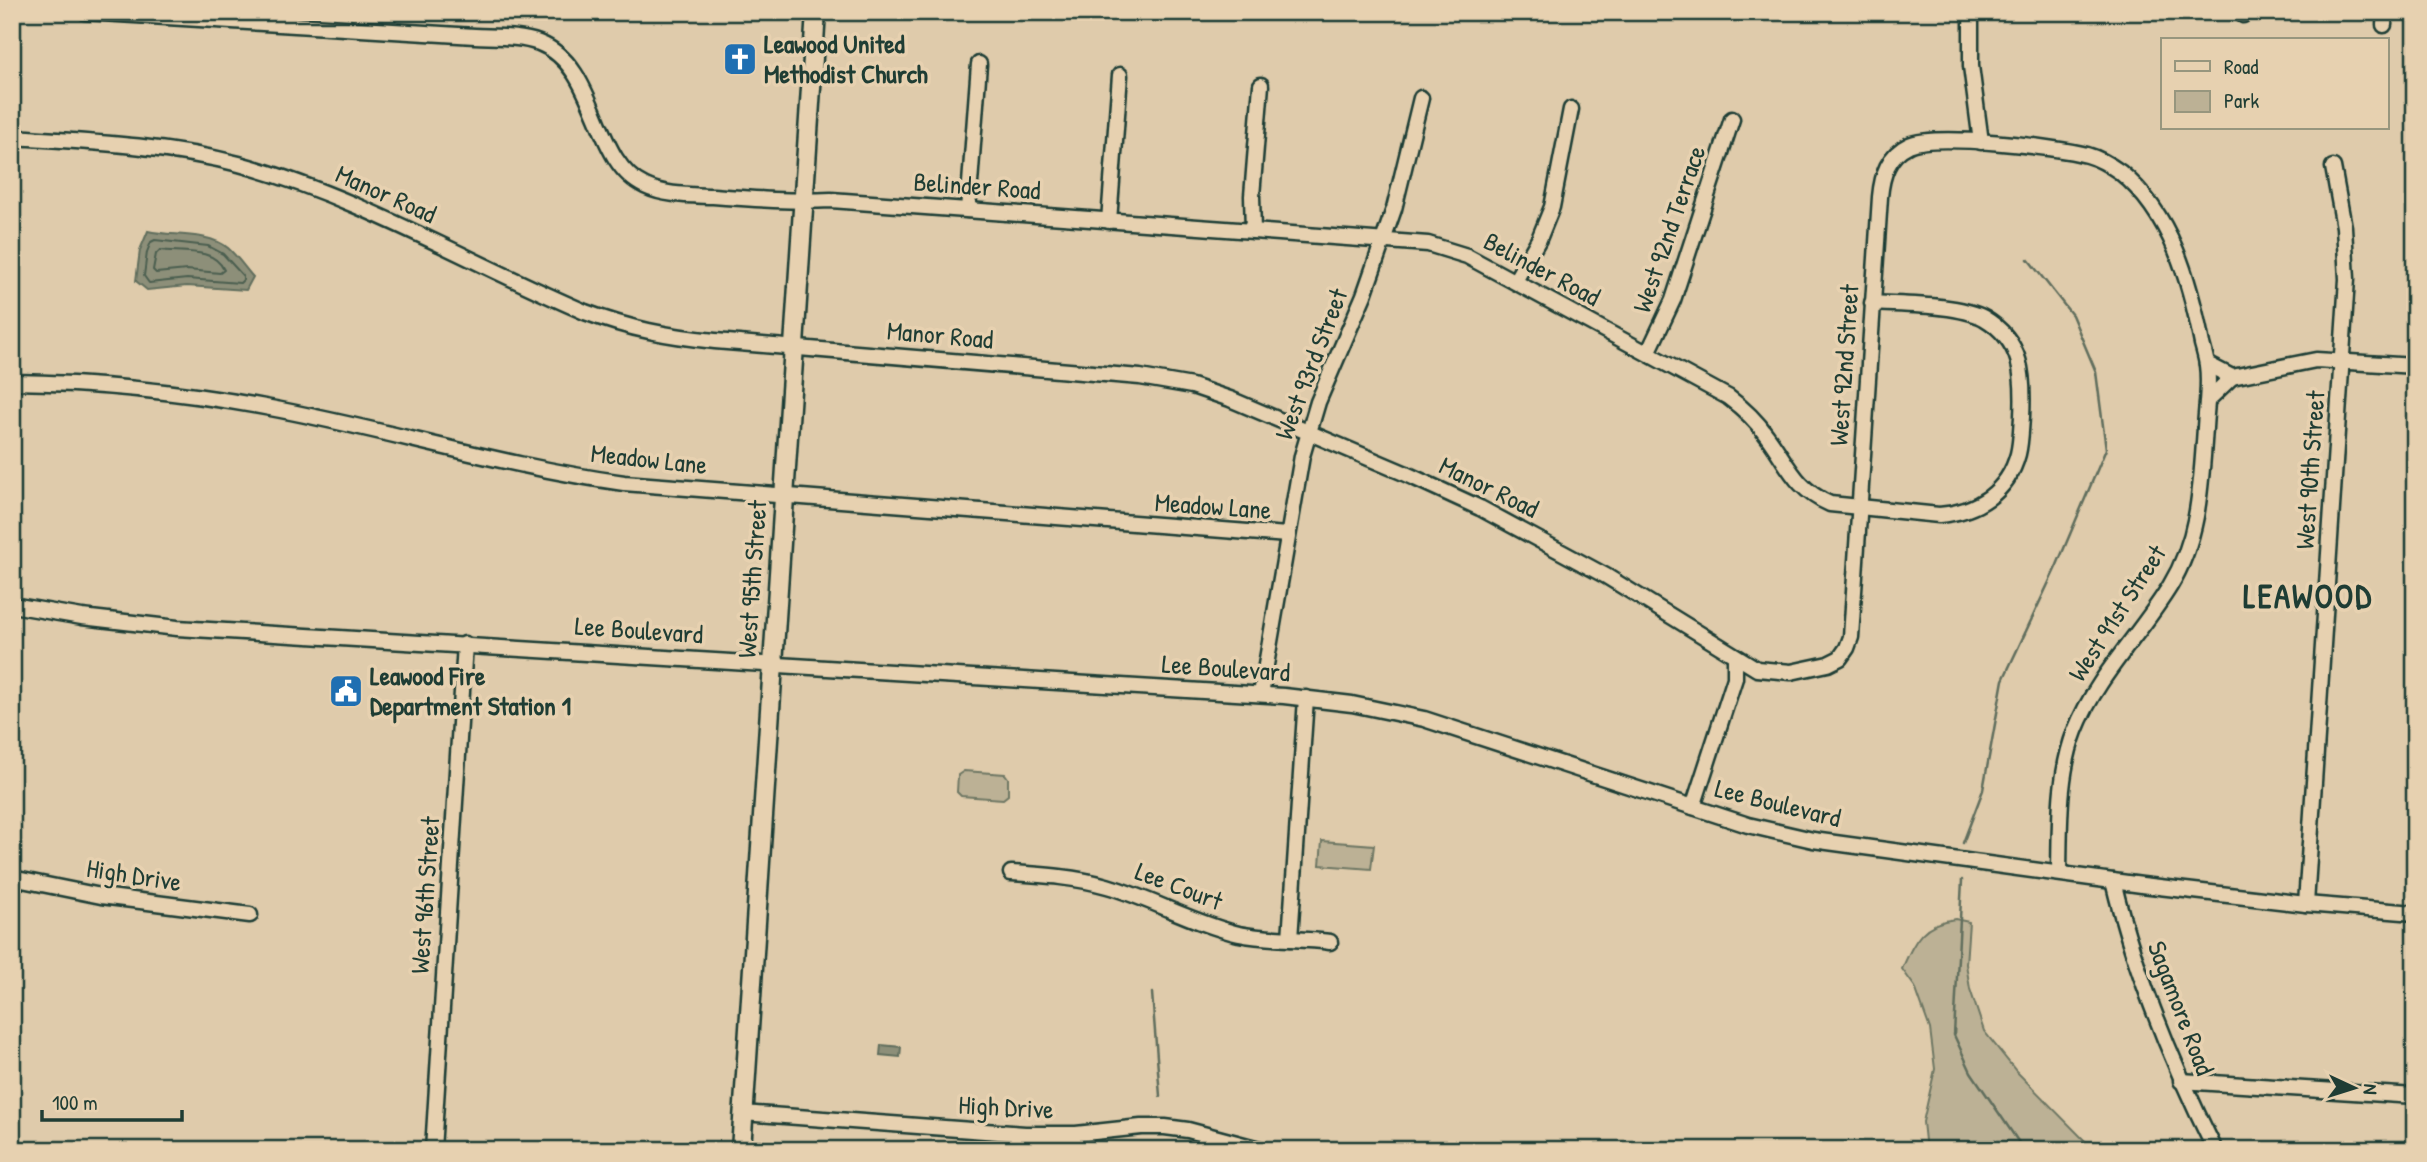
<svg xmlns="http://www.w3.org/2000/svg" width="2427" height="1162" font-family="'Patrick Hand',sans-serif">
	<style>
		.green { fill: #bcb195; stroke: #6e7764; stroke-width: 2 }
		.water { fill: #8d8f79; stroke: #616e5d; stroke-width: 2 }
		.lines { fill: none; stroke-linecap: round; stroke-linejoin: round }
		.shore { stroke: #4b5e50; stroke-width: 2 }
		.stream { stroke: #616e5d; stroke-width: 2.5 }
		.minor-casing { stroke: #1f3d34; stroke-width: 19 }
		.major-casing { stroke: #1f3d34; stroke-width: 23 }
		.minor { stroke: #e7d1b0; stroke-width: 14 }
		.major { stroke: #e7d1b0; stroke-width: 18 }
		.labels { text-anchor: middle; stroke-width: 7; stroke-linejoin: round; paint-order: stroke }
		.poi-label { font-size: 26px; font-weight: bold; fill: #1f3d34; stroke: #e7d1b0; text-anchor: start }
		.street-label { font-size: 26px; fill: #1f3d34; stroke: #e7d1b0 }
		.district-label { font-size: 33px; font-weight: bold; letter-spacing: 2px; fill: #1f3d34; stroke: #e7d1b0 }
	</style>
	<rect width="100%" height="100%" fill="#dfcbab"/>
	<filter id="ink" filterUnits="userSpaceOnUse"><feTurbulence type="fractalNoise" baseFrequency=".0143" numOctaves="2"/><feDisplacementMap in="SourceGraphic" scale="14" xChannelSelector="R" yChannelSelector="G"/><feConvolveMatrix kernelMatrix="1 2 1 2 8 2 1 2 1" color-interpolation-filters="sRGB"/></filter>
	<g filter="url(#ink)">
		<g class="green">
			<path d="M964,771L1005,774L1008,778V795L1003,799L961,796L957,792L958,775Z"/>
			<path d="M1322,841L1374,845L1371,869L1320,865Z"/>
			<path d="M1955,919L1969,922L1966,964L1970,989L1984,1031L2016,1071L2094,1150H1926L1923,1122L1935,1069L1930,1029L1915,987L1902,969C1915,940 1922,923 1955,919Z"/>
		</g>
		<g class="water">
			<path d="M148,231C173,237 207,231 228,248C237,256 245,268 253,277L246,290L187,286L147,290L136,281L140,250Z"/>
			<path d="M881,1045L901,1047L900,1057L880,1055Z"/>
		</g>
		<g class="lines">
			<g class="shore">
				<path d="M155,240L208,246L223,254L243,276V280L240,283L187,279L149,283L144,276L147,252L151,242Z"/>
				<path d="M160,250C181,253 214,247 224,270L220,273L187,270L156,273L153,270L156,254Z"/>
			</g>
			<g class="stream">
				<path d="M1963,843L1983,790L2003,680L2057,565L2106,449L2096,372L2072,315L2028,259"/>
				<path d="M1962,880L1954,1035L1971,1072L2024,1150"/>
				<path d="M1152,993L1160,1096"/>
				<path d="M1167,1150V1148"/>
			</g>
			<g class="minor-casing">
				<g id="minor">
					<path d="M85,12L475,36C496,37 520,36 539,43C599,66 592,162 645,186C666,196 690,195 713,196C753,199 791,202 831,200L1428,244L1467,256L1728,397C1743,408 1756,420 1767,436C1788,464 1795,489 1830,504L1939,515C1977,512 2008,492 2018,454C2021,442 2021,429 2022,417C2024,376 2023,341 1984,318C1958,304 1903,305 1872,303"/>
					<path d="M1971,12V66L1981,142"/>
					<path d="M2243,15L2244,12"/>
					<path d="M2384,25L2385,12"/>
					<path d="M12,137C88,142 164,145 239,164C360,197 470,263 585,312C630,329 667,336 715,341L1140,377L1192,386L1230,399L1404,473L1480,508L1606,576L1757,669L1791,672L1828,664L1840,658L1847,648L1851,637L1880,197C1882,175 1888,155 1909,145C1935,133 2057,147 2087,155C2098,158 2110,165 2120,172C2172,214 2190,282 2202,344C2204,351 2206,358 2207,365C2210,386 2206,407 2205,428C2201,483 2200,537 2170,586C2140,635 2096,677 2075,731C2058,775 2060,826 2059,872"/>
					<path d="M968,210L979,64"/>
					<path d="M1109,221L1120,75"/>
					<path d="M1253,231L1252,196L1261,85"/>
					<path d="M1515,281L1539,239L1552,207L1571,109"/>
					<path d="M1648,353L1673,300L1732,119"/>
					<path d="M2207,364L2232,377L2316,360L2415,366"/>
					<path d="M12,382C97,383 182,392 265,407C386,429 502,466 624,483L1287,535"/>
					<path d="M2208,400L2232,377"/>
					<path d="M12,605L82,617L177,628L1284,696L1352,704L1424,719L1748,825L1813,840L2142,885L2306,904L2415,913"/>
					<path d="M1261,694L1302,456L1318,402L1364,295L1394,209L1421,98"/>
					<path d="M1693,807L1735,678V656"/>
					<path d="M1011,873C1043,875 1076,877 1107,886C1152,899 1193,923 1239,934C1269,940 1300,938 1330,942"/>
					<path d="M12,878L101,896L250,915"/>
					<path d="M2113,881C2135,974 2172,1063 2215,1150"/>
					<path d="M2306,904L2347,279L2344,227L2333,167"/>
					<path d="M1290,939L1306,698"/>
					<path d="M2181,1081L2415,1096"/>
					<path d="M743,1113L1025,1134H1076L1141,1127H1165L1188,1130L1263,1150"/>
					<path d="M433,1150L465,644"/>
				</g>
			</g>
			<g class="major-casing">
				<path id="major" d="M741,1150L816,12"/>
			</g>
			<use href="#minor" class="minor"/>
			<use href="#major" class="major"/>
		</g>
	</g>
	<defs>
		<g id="church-square" transform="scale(1.75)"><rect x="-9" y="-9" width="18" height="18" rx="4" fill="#1f6fb2" stroke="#e7d1b0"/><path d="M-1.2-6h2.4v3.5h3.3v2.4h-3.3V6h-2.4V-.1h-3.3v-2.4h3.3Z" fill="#fff"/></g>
		<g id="civic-square" transform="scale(1.75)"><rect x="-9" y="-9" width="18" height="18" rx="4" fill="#1f6fb2" stroke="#e7d1b0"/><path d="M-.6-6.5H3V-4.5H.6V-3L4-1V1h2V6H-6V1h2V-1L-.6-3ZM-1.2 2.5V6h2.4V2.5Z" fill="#fff"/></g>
	</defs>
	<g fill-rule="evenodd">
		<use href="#church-square" x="740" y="59"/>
		<use href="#civic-square" x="346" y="691"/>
	</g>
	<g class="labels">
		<g class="poi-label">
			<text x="764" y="53">Leawood United<tspan x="764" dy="30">Methodist Church</tspan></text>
			<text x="370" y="685">Leawood Fire<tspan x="370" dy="30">Department Station 1</tspan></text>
		</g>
		<g class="street-label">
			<text transform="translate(977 186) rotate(4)" y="9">Belinder Road</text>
			<text transform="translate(386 194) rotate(24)" y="9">Manor Road</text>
			<text transform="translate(1669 229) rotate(-71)" y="9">West 92nd Terrace</text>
			<text transform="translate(1542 269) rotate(28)" y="9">Belinder Road</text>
			<text transform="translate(940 335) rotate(5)" y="9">Manor Road</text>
			<text transform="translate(1311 364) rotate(-69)" y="9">West 93rd Street</text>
			<text transform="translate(1844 365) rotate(-86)" y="9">West 92nd Street</text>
			<text transform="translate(649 459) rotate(6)" y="9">Meadow Lane</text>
			<text transform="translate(2310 470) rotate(-86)" y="9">West 90th Street</text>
			<text transform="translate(1489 487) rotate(26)" y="9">Manor Road</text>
			<text transform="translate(1213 506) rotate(4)" y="9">Meadow Lane</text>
			<text transform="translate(752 579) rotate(-86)" y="9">West 95th Street</text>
			<text transform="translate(2117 613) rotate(-57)" y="9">West 91st Street</text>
			<text transform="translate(639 630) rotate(4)" y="9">Lee Boulevard</text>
			<text transform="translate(1226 668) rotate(4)" y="9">Lee Boulevard</text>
			<text transform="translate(1778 803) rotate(14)" y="9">Lee Boulevard</text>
			<text transform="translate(134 875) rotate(9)" y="9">High Drive</text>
			<text transform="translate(1179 886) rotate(21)" y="9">Lee Court</text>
			<text transform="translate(425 895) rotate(-86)" y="9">West 96th Street</text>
			<text transform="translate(2181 1008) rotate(69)" y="9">Sagamore Road</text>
			<text transform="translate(1006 1107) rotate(3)" y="9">High Drive</text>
		</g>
		<g class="district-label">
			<text x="2308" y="608">LEAWOOD</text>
		</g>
	</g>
	<rect width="2427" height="1162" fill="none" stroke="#e7d1b0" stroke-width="42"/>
	<rect x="21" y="21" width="2385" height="1120" fill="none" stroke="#1f3d34" stroke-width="2.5" filter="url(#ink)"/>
	<rect x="2161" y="38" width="228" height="91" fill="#e7d1b0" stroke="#97967e" stroke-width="2"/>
	<rect x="2175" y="61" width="35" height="10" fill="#e7d1b0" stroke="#97967e" stroke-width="2"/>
	<text x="2224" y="74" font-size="21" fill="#1f3d34">Road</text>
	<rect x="2175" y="91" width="35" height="21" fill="#bcb195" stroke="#97967e" stroke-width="2"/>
	<text x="2224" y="108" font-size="21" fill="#1f3d34">Park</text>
	<g transform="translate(2354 1088) rotate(94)" stroke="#e7d1b0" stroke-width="5" paint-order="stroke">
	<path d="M0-5L12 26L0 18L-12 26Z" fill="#1f3d34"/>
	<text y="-10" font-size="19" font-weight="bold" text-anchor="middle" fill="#1f3d34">N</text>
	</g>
	<path d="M42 1110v10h140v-10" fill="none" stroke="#1f3d34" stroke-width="3.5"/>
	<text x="52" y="1110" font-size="21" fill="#1f3d34" stroke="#e7d1b0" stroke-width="5" paint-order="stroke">100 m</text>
</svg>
